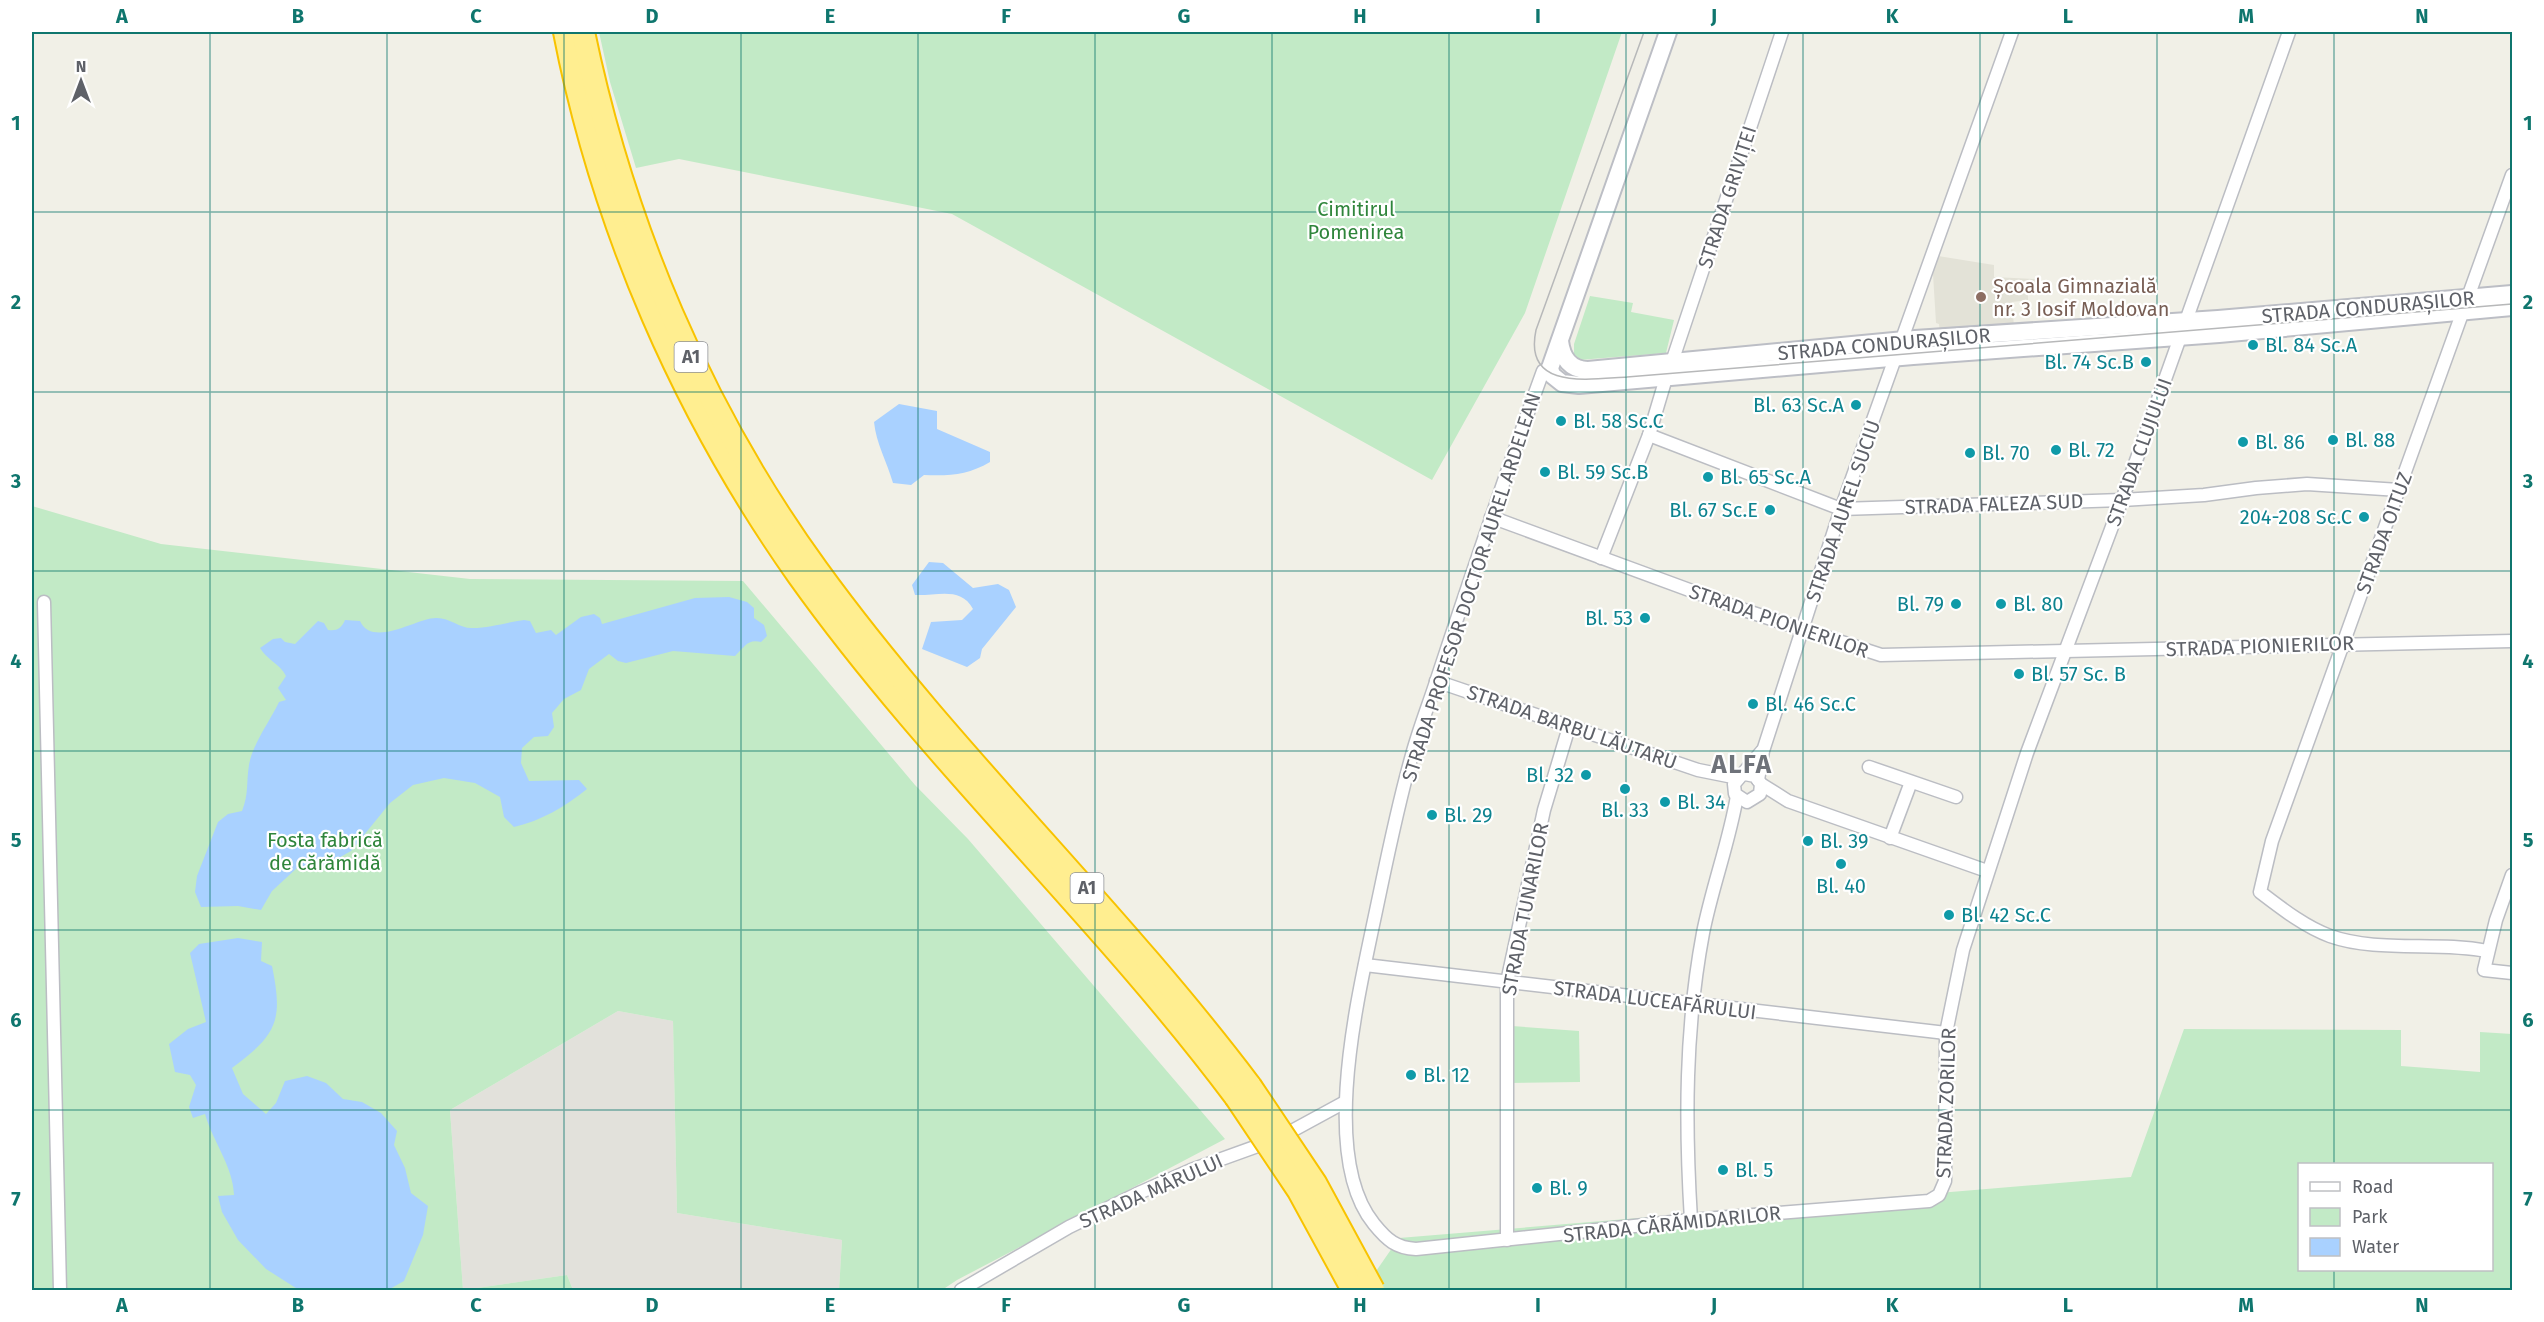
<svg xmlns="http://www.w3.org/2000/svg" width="2544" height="1322" font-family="'Fira Sans',sans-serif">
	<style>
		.industrial { fill: #e2e1db }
		.education { fill: #e3e2d7 }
		.green { fill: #c2eac6; fill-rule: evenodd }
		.water { fill: #a9d1ff }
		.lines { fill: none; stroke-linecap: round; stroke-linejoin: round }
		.street-casing { stroke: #bbbdc3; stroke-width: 15 }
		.secondary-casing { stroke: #bcbec5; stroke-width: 20 }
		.highway-casing { stroke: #f8c300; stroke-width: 26 }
		.street { stroke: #fff; stroke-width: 12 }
		.secondary { stroke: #fff; stroke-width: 16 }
		.highway { stroke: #ffee90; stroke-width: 22 }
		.tram { stroke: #b7b8b9; stroke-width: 1.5 }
		.highway-bridge-casing { stroke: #f8c300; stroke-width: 26; stroke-linecap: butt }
		.highway-bridge { stroke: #ffee90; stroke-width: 22 }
		.grid { fill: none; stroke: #0f766e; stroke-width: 1.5; stroke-opacity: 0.55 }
		.education-dot { fill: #8d6e63; stroke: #fff; stroke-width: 2 }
		.culture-dot { fill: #0f9aa8; stroke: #fff; stroke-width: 2 }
		.labels { text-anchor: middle; stroke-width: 4.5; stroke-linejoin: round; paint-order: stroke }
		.shield { fill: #fff; stroke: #8e9095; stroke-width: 1.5 }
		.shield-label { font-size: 18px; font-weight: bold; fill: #5e6168 }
		.street-label { font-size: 20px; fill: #5e6168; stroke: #fff }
		.park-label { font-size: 20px; fill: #2f853b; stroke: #fff }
		.education-label { font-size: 20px; fill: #785e54; stroke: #fff; text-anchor: start }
		.culture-label { font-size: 20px; fill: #0d838f; stroke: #fff; text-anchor: start }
		.district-label { font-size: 26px; font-weight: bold; letter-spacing: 1.5px; fill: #6f737a; stroke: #fff }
		.neatline { fill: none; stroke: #0f766e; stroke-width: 2 }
		.grid-label { font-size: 20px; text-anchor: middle; font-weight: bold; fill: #0f766e }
	</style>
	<rect width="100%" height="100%" fill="#f1f0e7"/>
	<path class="industrial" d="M618,1011L673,1021L677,1213L842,1240L839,1290H573L567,1275L463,1290L450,1110Z"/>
	<path class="education" d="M1938,256L1994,265V277L2035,279L2037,292L2028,294V300L2012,302L2014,327L1940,333L1939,324L1936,323L1933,274Z"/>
	<g class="green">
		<path d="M599,32H1622L1525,313L1432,480L952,214L679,159L636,168L610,82Z"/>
		<path d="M1590,296L1633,303L1631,312L1674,320L1666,353L1579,360L1574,354V344Z"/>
		<path d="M32,506L161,544L470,579L743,581L915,785L968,839L1225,1139L957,1280L942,1290H839L842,1240L677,1213L673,1021L618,1011L450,1110L463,1290L567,1275L573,1290H32Z"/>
		<path d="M1512,1026L1579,1031L1580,1082L1509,1083Z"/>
		<path d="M2184,1029L2401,1030V1066L2480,1072V1032L2512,1034V1290H1363L1399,1238L2131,1177ZM2300,1164H2492V1270H2300Z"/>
	</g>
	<g class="water">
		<path d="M899,404L937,411V429L990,452V462C968,475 950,476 924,475L911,485L893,483C887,462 876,443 874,422Z"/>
		<path d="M929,562L943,563L973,588L998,584L1009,590L1016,607L982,649L980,658L967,667L922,649L931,622L962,620L973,609C961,586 937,596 915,595L912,585Z"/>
		<path d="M729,597L747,602L754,608V618L764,625L767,636L761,642C747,639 745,647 735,656L673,651L626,663L618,661L609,654L589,669L581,690L564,699L552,713L554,727L548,736L534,737L522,748L521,763L529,781L579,780L587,789C566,806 541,821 514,827L504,817L500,797L475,783L444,778L413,785L390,803L351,851L321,868L298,867L272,891L261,910L238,906L201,907L195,892L197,876L218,822L228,814L242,811C249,793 246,783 249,765C252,745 270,721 279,702L286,700L278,688L286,676C280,664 266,659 260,648L273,639L281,638L285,642L295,644L318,621L324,623L328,630C337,631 341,629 345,620L360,621C373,649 418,617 437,618C450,618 461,629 473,628C489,628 508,622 524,620L530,621L536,633L551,630L556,635L581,617L594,614L600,618L602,624L695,598Z"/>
		<path d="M238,938L262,942L261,961L272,966C283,1020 278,1034 232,1068L243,1094L266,1114L276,1103L285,1081L307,1076L326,1083L343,1099L362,1102L381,1113L397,1131L394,1145L405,1168L411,1193L428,1206L423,1235L404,1281L388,1290H299L266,1269L238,1240L222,1212L218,1196L234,1195C233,1166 213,1142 205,1114L193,1118L189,1107L196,1085L190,1075L175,1072L169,1044L188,1029L206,1022L190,953L199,944Z"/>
	</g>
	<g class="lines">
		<g class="street-casing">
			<g id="street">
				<path d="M1672,362L1782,32"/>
				<path d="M1550,368L1543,371C1506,473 1471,576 1437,679C1429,704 1419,729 1412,755C1396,811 1385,869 1373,925C1357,1002 1320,1158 1374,1224C1387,1240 1396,1248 1416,1249L1691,1220L1929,1201L1939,1195L1945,1181L1946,1033L1963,950L2027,753L2122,500L2289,32"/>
				<path d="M1649,435L1841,509L2122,500L2204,495L2256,488L2307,484L2399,490"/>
				<path d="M1491,517L1741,609L1881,655L2512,641"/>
				<path d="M1601,558L1649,435L1666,378"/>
				<path d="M44,602L60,1290"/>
				<path d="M1436,681L1698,770L1738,778"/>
				<path d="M1869,767L1956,797"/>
				<path d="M1745,774L1755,776L1761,784L1760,794L1747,802L1735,794L1734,784L1762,751"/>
				<path d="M1758,780L1763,751L1841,509L2012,32"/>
				<path d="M1761,784L1788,801L1987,871"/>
				<path d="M1890,838L1911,782"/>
				<path d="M2512,875L2496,920L2484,970L2512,973"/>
				<path d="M2487,951C2437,941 2378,953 2330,936C2305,927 2281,908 2260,892L2272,841L2512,175"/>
				<path d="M1365,965L1946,1033"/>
				<path d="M1691,1220C1685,1123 1685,1029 1703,933C1712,887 1729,843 1737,796"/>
				<path d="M1507,1240V982L1544,810L1569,727"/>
				<path d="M961,1290L1069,1227L1141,1192L1191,1170L1277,1139L1345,1102"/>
			</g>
		</g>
		<g class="secondary-casing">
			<g id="secondary">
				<path d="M1668,32L1550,368L1552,375L1562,383L1579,385L1913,356L2219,334L2512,307"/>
				<path d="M1560,341C1562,358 1570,370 1588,370L1915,339L2218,319L2512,294"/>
			</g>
		</g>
		<g class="highway-casing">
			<g id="highway">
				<path d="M565,32C603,227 684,413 799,576C931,761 1100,915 1236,1097"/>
				<path d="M583,32C623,225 701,410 817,570C949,752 1115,907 1250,1086"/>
			</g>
		</g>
		<use href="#street" class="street"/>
		<use href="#secondary" class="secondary"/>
		<use href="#highway" class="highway"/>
		<path class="tram" d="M1644,32L1536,330C1523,391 1590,379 1627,377L2512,304"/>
		<g class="highway-bridge-casing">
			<g id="highway-bridge">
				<path d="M1250,1086L1315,1183L1373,1290"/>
				<path d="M1236,1097L1299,1191L1353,1290"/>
			</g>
		</g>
		<use href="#highway-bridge" class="highway-bridge"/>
	</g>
	<path class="grid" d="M210,32V1290M387,32V1290M564,32V1290M741,32V1290M918,32V1290M1095,32V1290M1272,32V1290M1449,32V1290M1626,32V1290M1803,32V1290M1980,32V1290M2157,32V1290M2334,32V1164M32,212H2512M32,392H2512M32,571H2512M32,751H2512M32,930H2512M32,1110H2512M2334,1270V1290"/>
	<circle class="education-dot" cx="1981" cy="297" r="6"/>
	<g class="culture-dot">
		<circle cx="2253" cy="345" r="6"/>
		<circle cx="2146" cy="362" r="6"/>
		<circle cx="1856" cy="405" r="6"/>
		<circle cx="1561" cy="421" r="6"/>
		<circle cx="2333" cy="440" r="6"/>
		<circle cx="2243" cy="442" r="6"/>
		<circle cx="2056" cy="450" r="6"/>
		<circle cx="1970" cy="453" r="6"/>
		<circle cx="1545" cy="472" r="6"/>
		<circle cx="1708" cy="477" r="6"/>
		<circle cx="1770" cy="510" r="6"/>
		<circle cx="2364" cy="517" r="6"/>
		<circle cx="1956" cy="604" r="6"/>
		<circle cx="2001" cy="604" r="6"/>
		<circle cx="1645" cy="618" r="6"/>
		<circle cx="2019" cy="674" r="6"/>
		<circle cx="1753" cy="704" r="6"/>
		<circle cx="1586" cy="775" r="6"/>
		<circle cx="1625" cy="789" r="6"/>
		<circle cx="1665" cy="802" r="6"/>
		<circle cx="1432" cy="815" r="6"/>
		<circle cx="1808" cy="841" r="6"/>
		<circle cx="1841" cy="864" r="6"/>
		<circle cx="1949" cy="915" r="6"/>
		<circle cx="1411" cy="1075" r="6"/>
		<circle cx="1723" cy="1170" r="6"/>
		<circle cx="1537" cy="1188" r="6"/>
	</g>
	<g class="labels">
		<g class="shield">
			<rect x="674.5" y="342" width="33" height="30" rx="4.5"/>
			<rect x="1070.5" y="873" width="33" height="30" rx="4.5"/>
		</g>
		<g class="shield-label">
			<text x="691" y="363">A1</text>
			<text x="1087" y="894">A1</text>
		</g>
		<g class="street-label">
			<text transform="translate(1727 197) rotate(-72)" y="7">STRADA GRIVIȚEI</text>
			<text transform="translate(2368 307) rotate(-5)" y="7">STRADA CONDURAȘILOR</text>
			<text transform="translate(1884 344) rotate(-5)" y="7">STRADA CONDURAȘILOR</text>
			<text transform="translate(2139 452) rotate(-70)" y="7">STRADA CLUJULUI</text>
			<text transform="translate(1994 504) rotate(-2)" y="7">STRADA FALEZA SUD</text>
			<text transform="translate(1843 511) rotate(-71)" y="7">STRADA AUREL SUCIU</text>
			<text transform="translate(2384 533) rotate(-70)" y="7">STRADA OITUZ</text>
			<text transform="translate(1471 587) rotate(-72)" y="7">STRADA PROFESOR DOCTOR AUREL ARDELEAN</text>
			<text transform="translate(1779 621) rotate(19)" y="7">STRADA PIONIERILOR</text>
			<text transform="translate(2260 646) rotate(-2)" y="7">STRADA PIONIERILOR</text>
			<text transform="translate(1572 727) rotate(19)" y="7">STRADA BARBU LĂUTARU</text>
			<text transform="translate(1525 909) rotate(-79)" y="7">STRADA TUNARILOR</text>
			<text transform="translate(1655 1000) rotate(7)" y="7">STRADA LUCEAFĂRULUI</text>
			<text transform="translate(1946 1103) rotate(-88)" y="7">STRADA ZORILOR</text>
			<text transform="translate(1151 1191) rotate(-24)" y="7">STRADA MĂRULUI</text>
			<text transform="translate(1672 1224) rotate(-6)" y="7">STRADA CĂRĂMIDARILOR</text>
		</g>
		<g class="park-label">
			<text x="1356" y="216">Cimitirul<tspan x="1356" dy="23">Pomenirea</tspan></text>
			<text x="325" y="847">Fosta fabrică<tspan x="325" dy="23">de cărămidă</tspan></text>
		</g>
		<g class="education-label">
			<text x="1993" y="293">Școala Gimnazială<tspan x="1993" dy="23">nr. 3 Iosif Moldovan</tspan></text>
		</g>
		<g class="culture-label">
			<text x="2265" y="352">Bl. 84 Sc.A</text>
			<text x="2134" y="369" text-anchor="end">Bl. 74 Sc.B</text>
			<text x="1844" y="412" text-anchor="end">Bl. 63 Sc.A</text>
			<text x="1573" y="428">Bl. 58 Sc.C</text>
			<text x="2345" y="447">Bl. 88</text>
			<text x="2255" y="449">Bl. 86</text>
			<text x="2068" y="457">Bl. 72</text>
			<text x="1982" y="460">Bl. 70</text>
			<text x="1557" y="479">Bl. 59 Sc.B</text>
			<text x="1720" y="484">Bl. 65 Sc.A</text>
			<text x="1758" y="517" text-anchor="end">Bl. 67 Sc.E</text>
			<text x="2352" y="524" text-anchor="end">204-208 Sc.C</text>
			<text x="1944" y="611" text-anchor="end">Bl. 79</text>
			<text x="2013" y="611">Bl. 80</text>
			<text x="1633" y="625" text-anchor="end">Bl. 53</text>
			<text x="2031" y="681">Bl. 57 Sc. B</text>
			<text x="1765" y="711">Bl. 46 Sc.C</text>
			<text x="1574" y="782" text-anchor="end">Bl. 32</text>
			<text x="1677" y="809">Bl. 34</text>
			<text x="1625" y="817" text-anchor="middle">Bl. 33</text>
			<text x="1444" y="822">Bl. 29</text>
			<text x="1820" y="848">Bl. 39</text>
			<text x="1841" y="893" text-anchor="middle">Bl. 40</text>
			<text x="1961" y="922">Bl. 42 Sc.C</text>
			<text x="1423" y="1082">Bl. 12</text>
			<text x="1735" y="1177">Bl. 5</text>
			<text x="1549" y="1195">Bl. 9</text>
		</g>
		<g class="district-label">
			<text x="1742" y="773">ALFA</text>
		</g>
	</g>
	<rect width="2544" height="1322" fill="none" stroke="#ffffff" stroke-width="66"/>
	<rect x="2298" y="1163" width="195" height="108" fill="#ffffff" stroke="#bfc0c3" stroke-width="1.5"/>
	<rect x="2310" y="1182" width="30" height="9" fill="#ffffff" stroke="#bfc0c3" stroke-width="1.5"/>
	<text x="2352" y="1193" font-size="18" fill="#5e6168">Road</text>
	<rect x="2310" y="1208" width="30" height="18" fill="#c2eac6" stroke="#bfc0c3" stroke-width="1.5"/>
	<text x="2352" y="1223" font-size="18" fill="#5e6168">Park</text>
	<rect x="2310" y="1238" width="30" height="18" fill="#a9d1ff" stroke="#bfc0c3" stroke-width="1.5"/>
	<text x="2352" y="1253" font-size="18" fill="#5e6168">Water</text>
	<g transform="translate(81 81)" stroke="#ffffff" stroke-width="4.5" paint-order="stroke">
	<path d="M0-4.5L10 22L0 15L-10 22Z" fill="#5e6168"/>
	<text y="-9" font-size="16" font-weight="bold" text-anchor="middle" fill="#5e6168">N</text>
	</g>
	<rect x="33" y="33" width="2478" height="1256" class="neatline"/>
	<g class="grid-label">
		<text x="122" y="23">A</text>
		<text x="298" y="23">B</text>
		<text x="476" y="23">C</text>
		<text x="652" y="23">D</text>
		<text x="830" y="23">E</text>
		<text x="1006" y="23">F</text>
		<text x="1184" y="23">G</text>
		<text x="1360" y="23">H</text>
		<text x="1538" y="23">I</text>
		<text x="1714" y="23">J</text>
		<text x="1892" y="23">K</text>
		<text x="2068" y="23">L</text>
		<text x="2246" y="23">M</text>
		<text x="2422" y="23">N</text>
		<text x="16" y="130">1</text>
		<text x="2528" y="130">1</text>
		<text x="16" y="309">2</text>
		<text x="2528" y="309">2</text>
		<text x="16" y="488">3</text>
		<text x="2528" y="488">3</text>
		<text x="16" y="668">4</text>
		<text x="2528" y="668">4</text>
		<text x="16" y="847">5</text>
		<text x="2528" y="847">5</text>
		<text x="16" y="1027">6</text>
		<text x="2528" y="1027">6</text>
		<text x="16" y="1206">7</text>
		<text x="2528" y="1206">7</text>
		<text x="122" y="1312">A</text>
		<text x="298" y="1312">B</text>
		<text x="476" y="1312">C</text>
		<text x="652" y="1312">D</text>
		<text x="830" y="1312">E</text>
		<text x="1006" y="1312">F</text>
		<text x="1184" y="1312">G</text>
		<text x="1360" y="1312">H</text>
		<text x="1538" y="1312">I</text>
		<text x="1714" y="1312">J</text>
		<text x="1892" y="1312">K</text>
		<text x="2068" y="1312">L</text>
		<text x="2246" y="1312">M</text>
		<text x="2422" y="1312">N</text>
	</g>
</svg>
